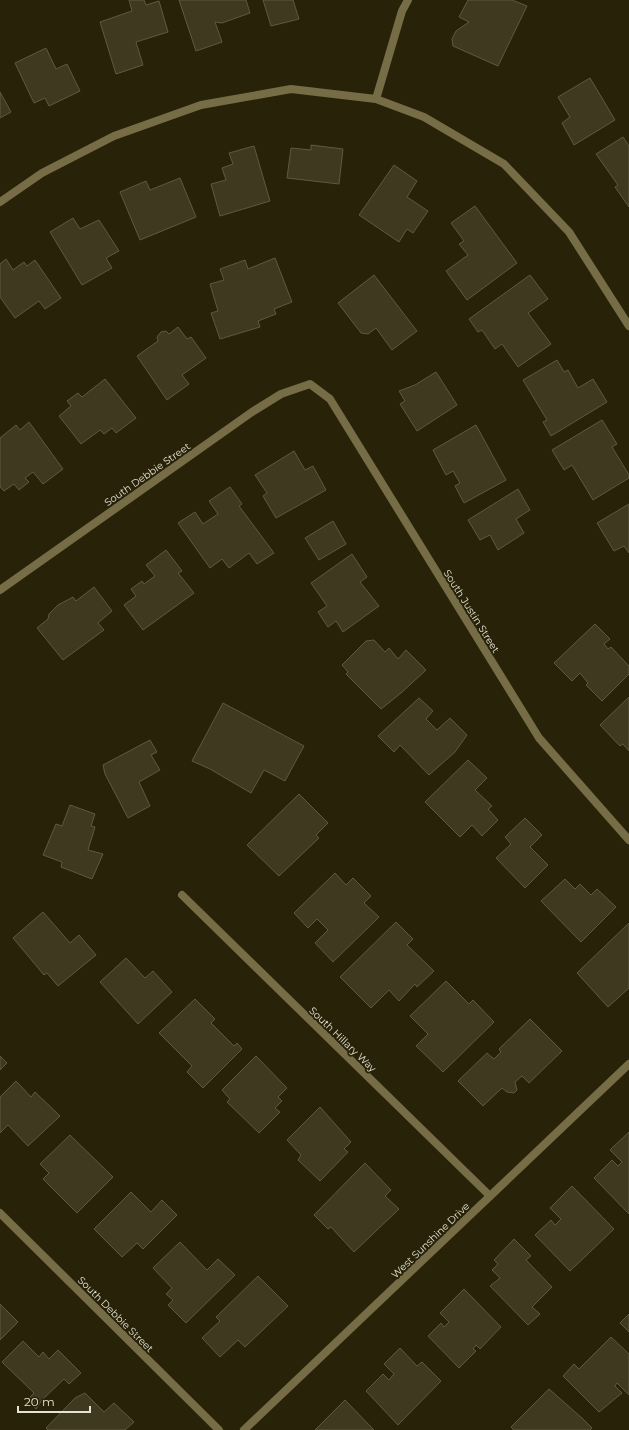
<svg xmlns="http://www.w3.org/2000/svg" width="629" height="1430" font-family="Montserrat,sans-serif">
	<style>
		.building { fill: #3f3920; stroke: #5f5a3f }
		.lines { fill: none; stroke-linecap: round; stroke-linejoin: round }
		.street { stroke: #766d46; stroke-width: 8 }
		.labels { text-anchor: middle; stroke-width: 4; stroke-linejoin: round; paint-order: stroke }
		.street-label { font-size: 10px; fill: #e6e3d4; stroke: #282209 }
	</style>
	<rect width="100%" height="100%" fill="#282209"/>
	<g class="building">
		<path d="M129,0H144L146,5L159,1L168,32L136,42L143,65L116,74L100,22L132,11Z"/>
		<path d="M179,0H246L250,13L222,23L215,22L222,42L196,51Z"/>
		<path d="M263,0H293L299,19L271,26Z"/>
		<path d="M468,0H512L527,6L498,66L453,46L452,39L456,31L469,22L459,17Z"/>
		<path d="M46,48L56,69L67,64L80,91L49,106L45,98L34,103L15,63Z"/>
		<path d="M590,78L615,120L574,145L562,123L570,117L558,97Z"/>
		<path d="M0,92L11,112L0,118Z"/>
		<path d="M623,137L629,146V207L615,187L618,185L596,154Z"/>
		<path d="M311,145L343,149L339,184L287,178L291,148L311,150Z"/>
		<path d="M254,146L270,201L220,216L211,184L226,180L222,168L233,164L229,153Z"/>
		<path d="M394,165L417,181L407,197L428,211L413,233L407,229L399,242L359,215Z"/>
		<path d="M180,178L196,217L140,240L120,192L146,181L150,190Z"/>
		<path d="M475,206L517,263L467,300L446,271L468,255L459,244L464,241L451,223Z"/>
		<path d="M73,218L80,229L99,220L119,251L106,258L112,268L82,285L50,232Z"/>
		<path d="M275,258L292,302L274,309L276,314L258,321L260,327L220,339L211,313L218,311L210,284L224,280L220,269L245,260L248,269Z"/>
		<path d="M6,259L13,270L24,262L27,266L35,260L61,298L45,309L39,301L15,318L0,297V264Z"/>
		<path d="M374,275L417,331L392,350L376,328L368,334L361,333L338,303Z"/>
		<path d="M530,275L548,299L528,313L551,344L518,367L502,344L495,349L482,330L478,332L469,319Z"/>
		<path d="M178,327L187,339L191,337L206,358L182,375L189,384L167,400L137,356L158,341L157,337L161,332L166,331L169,334Z"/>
		<path d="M557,360L564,372L568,370L578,388L593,379L607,402L551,436L543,422L547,420L523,380Z"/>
		<path d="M436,372L457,405L417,431L400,404L405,401L399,391L415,385Z"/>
		<path d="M105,379L136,418L116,433L112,428L104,434L100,430L81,444L59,416L71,406L67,401L78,393L82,397Z"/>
		<path d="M602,420L617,444L612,447L629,475V478L593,500L572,465L564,470L552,450Z"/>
		<path d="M29,422L63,469L43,484L33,472L25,478L29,482L19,490L14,484L4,491L0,487V438L16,425L20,430Z"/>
		<path d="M476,425L506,480L464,503L455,486L460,483L453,471L446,475L433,450Z"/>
		<path d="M294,451L305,470L313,466L326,490L276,518L263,496L267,493L255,475Z"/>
		<path d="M230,487L242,504L239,506L274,553L257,564L249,553L229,568L222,559L210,568L178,523L195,512L203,524L218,514L209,501Z"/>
		<path d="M518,489L530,510L516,519L524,533L498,550L490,535L480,540L468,520Z"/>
		<path d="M629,504V553L624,546L614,551L597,523Z"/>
		<path d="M333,521L346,544L319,560L305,538Z"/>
		<path d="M166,550L182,571L178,573L194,593L143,630L124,605L136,596L131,589L142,581L144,584L155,576L146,565Z"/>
		<path d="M352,554L367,577L360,582L379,606L343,632L336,621L328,627L318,612L327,606L311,583Z"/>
		<path d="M94,587L112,611L98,623L104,630L63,660L37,628L48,619L49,614L58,605L73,597L76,601Z"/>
		<path d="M595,624L610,639L604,644L608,649L611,647L629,666V674L602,701L586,685L588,683L580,673L572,681L554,663Z"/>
		<path d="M374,640L385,652L389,648L398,659L406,650L426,670L401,693L381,709L346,674L348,672L342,665L366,641Z"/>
		<path d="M629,697V751L623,744L620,746L600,725Z"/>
		<path d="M419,698L433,711L426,719L437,730L450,718L467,735L455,752L429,775L400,745L394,752L378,736Z"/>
		<path d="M223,703L304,746L285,781L264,770L251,793L210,769L192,761Z"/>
		<path d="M150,740L157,752L151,755L160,770L139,782L150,806L128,818L105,774L103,765Z"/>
		<path d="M468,760L487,778L475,790L492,806L488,809L498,820L482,836L472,825L460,837L425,802Z"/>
		<path d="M299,794L328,823L316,835L319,838L279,876L247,845Z"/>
		<path d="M70,805L95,814L91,826L95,827L88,850L103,854L92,879L61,867L62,862L43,855L56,824L62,826Z"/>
		<path d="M525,818L542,835L530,847L548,865L525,888L496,858L511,844L505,837Z"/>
		<path d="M335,873L346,885L353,878L371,896L364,903L379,917L333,962L315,943L328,930L317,919L308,928L294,913Z"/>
		<path d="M565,879L575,889L580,884L591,895L597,889L616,907L581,942L541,901Z"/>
		<path d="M43,912L70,943L79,935L96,955L58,986L47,973L44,975L13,938Z"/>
		<path d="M396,922L413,939L407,945L434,971L417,987L415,984L399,1001L389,990L371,1008L340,977Z"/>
		<path d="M629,923V988L608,1007L577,973Z"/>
		<path d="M126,958L145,978L153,971L172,992L138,1024L100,982Z"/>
		<path d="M446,981L469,1004L473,1000L494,1022L443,1072L416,1046L428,1034L410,1016Z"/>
		<path d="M195,999L215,1019L211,1023L234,1046L237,1043L242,1049L203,1088L187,1072L192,1066L159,1033Z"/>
		<path d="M530,1019L562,1051L529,1083L522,1076L515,1082L517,1090L514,1093L507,1092L502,1088L483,1106L458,1081L487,1053L494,1059L501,1052L499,1049Z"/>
		<path d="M0,1056L7,1063L0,1070Z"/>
		<path d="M256,1056L287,1088L278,1097L282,1101L275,1108L280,1112L259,1133L227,1102L230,1099L222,1090Z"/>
		<path d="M16,1081L31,1097L35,1092L60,1116L28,1146L8,1125L0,1133V1097Z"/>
		<path d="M320,1107L351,1142L344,1149L348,1152L320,1181L298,1160L301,1155L287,1140Z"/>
		<path d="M629,1132V1214L594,1178L612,1160L618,1166L622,1162L610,1150Z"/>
		<path d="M70,1135L113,1177L77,1213L43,1179L49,1173L40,1164Z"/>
		<path d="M365,1163L391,1190L385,1196L399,1209L354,1252L331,1227L328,1229L314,1215Z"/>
		<path d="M572,1186L614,1229L570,1271L535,1235L551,1220L555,1225L561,1219L550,1208Z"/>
		<path d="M131,1192L151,1212L162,1200L177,1215L143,1249L137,1243L122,1257L94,1229Z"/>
		<path d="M514,1239L531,1256L526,1260L552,1287L532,1307L540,1314L528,1325L490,1286L500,1278L492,1270L498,1264L494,1260Z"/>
		<path d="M180,1242L207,1270L218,1259L235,1275L186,1323L168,1305L173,1300L166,1294L172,1288L153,1268Z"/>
		<path d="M258,1276L288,1306L245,1347L238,1340L220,1357L202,1338L220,1321L216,1317Z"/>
		<path d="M464,1289L501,1327L480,1349L476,1345L473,1349L476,1351L459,1368L428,1336L441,1323L444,1327L449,1322L440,1313Z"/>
		<path d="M0,1304L18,1322L0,1340Z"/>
		<path d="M629,1314V1332L620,1323Z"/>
		<path d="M611,1337L629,1354V1395L617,1383L615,1386L622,1393L599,1412L563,1376L574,1364L579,1369Z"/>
		<path d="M23,1341L39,1357L43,1352L49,1359L58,1350L81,1373L69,1384L64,1379L42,1400L36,1409L27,1400L34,1393L2,1362Z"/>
		<path d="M400,1348L417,1366L422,1362L441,1381L398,1425L366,1391L383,1374L389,1380L394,1374L384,1364Z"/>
		<path d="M549,1389L583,1419L592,1428L590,1430H514L511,1427Z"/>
		<path d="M85,1393L104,1412L114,1403L134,1422L125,1430H48L46,1428L75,1398Z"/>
		<path d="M345,1400L374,1430H315Z"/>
	</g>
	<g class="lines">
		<g class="street">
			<path d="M376,99L402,11L408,0"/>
			<path d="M0,202L42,173L114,136L201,105L291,89L376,99L424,117L504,164L569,232L629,326"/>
			<path d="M0,590L252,412L281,394L310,384L330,399L539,738L629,840"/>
			<path d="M182,895L490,1196"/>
			<path d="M0,1213L219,1430"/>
			<path d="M244,1430L629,1064"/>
		</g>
	</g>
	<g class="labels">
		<g class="street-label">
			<text transform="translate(147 474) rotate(-35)" y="4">South Debbie Street</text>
			<text transform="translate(472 611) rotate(58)" y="4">South Justin Street</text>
			<text transform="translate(343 1039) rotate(44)" y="4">South Hillary Way</text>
			<text transform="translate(430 1240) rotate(-44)" y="4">West Sunshine Drive</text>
			<text transform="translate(116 1314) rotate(45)" y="4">South Debbie Street</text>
		</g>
	</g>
	<path d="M18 1406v6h72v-6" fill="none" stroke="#e6e3d4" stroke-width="2"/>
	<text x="24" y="1406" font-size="12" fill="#e6e3d4" stroke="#282209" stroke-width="3" paint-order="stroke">20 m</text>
</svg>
